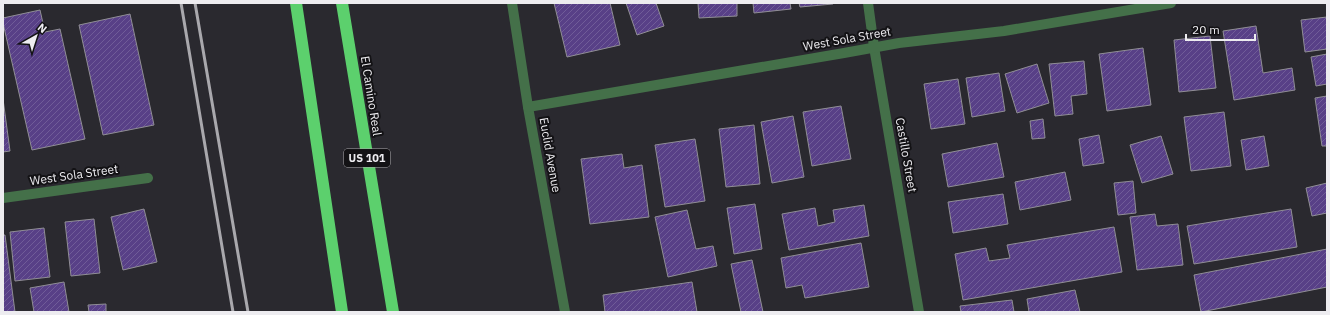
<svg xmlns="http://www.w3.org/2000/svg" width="1330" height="315" font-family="'IBM Plex Sans',sans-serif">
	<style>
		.building { fill: url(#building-hatch); stroke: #908e95 }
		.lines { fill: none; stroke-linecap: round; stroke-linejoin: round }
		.minor { stroke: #447049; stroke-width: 10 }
		.motorway { stroke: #5cd06d; stroke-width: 12 }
		.rail { stroke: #a9a8ad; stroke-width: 3 }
		.labels { text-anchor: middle; stroke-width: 4; stroke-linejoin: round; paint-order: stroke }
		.shield { fill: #131215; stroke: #acabae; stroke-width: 1 }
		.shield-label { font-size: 11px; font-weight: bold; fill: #edecf0 }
		.street-label { font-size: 12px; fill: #edecf0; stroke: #131215 }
	</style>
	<defs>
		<pattern id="building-hatch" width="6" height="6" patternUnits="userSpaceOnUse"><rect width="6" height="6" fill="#584087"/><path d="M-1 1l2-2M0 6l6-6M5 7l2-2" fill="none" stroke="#705c98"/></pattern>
	</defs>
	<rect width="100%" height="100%" fill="#2a292f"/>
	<g class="building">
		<path d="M554,3H610L620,45L567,57Z"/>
		<path d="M626,3H656L664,26L637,35Z"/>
		<path d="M698,3H737V16L699,18Z"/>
		<path d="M753,3H790L791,9L754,13Z"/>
		<path d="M799,3H833V4L800,7Z"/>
		<path d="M40,10L45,32L60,29L85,139L32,150L3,23V18Z"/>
		<path d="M130,14L154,125L103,135L79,25Z"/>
		<path d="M1327,17V49L1305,52L1301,20Z"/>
		<path d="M1256,26L1263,73L1292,68L1295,90L1234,100L1223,31Z"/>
		<path d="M1210,36L1216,88L1179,92L1174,40Z"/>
		<path d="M1143,48L1151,105L1107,111L1099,54Z"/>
		<path d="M1327,54V84L1316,86L1311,57Z"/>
		<path d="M1084,61L1087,94L1071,96L1073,114L1055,116L1049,64Z"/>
		<path d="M1037,64L1049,103L1017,113L1005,74Z"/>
		<path d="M999,73L1005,111L972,117L966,78Z"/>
		<path d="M958,79L965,124L931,129L924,84Z"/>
		<path d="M1327,96V146H1322L1315,98Z"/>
		<path d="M3,99L10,151L3,152Z"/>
		<path d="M841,106L851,159L812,166L803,112Z"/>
		<path d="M1224,112L1231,166L1191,171L1184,117Z"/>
		<path d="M793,116L804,177L772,183L761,122Z"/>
		<path d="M1043,119L1045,138L1032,139L1030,121Z"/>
		<path d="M754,125L760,184L726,187L719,129Z"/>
		<path d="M1099,135L1104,163L1083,166L1079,139Z"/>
		<path d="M1161,136L1173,174L1142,183L1130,145Z"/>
		<path d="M1264,136L1269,166L1246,170L1241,140Z"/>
		<path d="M695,139L705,201L665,207L655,145Z"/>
		<path d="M997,143L1004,177L948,187L942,154Z"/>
		<path d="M622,154L624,168L642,165L649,217L590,224L581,159Z"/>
		<path d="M1065,172L1071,200L1020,210L1015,182Z"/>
		<path d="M1133,181L1136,213L1118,215L1114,183Z"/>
		<path d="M1327,183V213L1312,216L1306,188Z"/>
		<path d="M1003,194L1008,224L953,233L948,202Z"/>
		<path d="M755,204L762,249L734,254L727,208Z"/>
		<path d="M864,205L869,236L789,250L782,214L815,208L818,226L835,222L833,210Z"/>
		<path d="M144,209L157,262L123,270L111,217Z"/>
		<path d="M1291,209L1297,247L1194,264L1187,226Z"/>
		<path d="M687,210L696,249L713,246L717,266L668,277L655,217Z"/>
		<path d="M1155,214L1157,226L1178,224L1183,265L1137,270L1130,217Z"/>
		<path d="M94,219L100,273L71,276L65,222Z"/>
		<path d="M1114,227L1122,272L963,300L955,254L986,248L989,261L1010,258L1007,245Z"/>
		<path d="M44,228L50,277L15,281L10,232Z"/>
		<path d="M3,235H5L15,312H3Z"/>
		<path d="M861,243L869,287L805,298L802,285L786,288L781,258Z"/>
		<path d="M1327,249V287L1201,312L1194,275Z"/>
		<path d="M752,260L763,312H741L731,264Z"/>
		<path d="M64,282L69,312H34L30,288Z"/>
		<path d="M692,282L697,312H605L603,295Z"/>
		<path d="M1075,290L1080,312H1029L1027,299Z"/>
		<path d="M1012,300L1014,312H961L960,306Z"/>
		<path d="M106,304V312H89L88,305Z"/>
	</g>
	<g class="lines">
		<g class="minor">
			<path d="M512,3L528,107L565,312"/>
			<path d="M868,3L874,47L919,312"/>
			<path d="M528,107L844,53L899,43L1004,31L1171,3"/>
			<path d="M3,198L148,178"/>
		</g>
		<g class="motorway">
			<path d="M296,3L342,312"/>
			<path d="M342,3L393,312"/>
		</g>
		<g class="rail">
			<path d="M181,3L233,312"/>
			<path d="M195,3L248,312"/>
		</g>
	</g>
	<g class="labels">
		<rect class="shield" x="344" y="149" width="46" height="18" rx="3"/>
		<g class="shield-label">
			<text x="367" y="162">US 101</text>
		</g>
		<g class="street-label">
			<text transform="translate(847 39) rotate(-10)" y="4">West Sola Street</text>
			<text transform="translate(371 96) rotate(81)" y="4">El Camino Real</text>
			<text transform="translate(550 155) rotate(80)" y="4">Euclid Avenue</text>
			<text transform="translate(906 155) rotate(80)" y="4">Castillo Street</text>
			<text transform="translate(74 175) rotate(-8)" y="4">West Sola Street</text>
		</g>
	</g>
	<rect width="1330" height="315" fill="none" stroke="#edecf0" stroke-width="8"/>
	<g transform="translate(36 36) rotate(39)" stroke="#131215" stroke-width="3" paint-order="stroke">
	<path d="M0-3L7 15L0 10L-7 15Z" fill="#edecf0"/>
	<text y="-6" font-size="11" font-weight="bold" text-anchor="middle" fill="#edecf0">N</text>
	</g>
	<path d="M1186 34v6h69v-6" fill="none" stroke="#edecf0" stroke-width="2"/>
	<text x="1192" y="34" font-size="12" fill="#edecf0" stroke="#131215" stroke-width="3" paint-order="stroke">20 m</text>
</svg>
